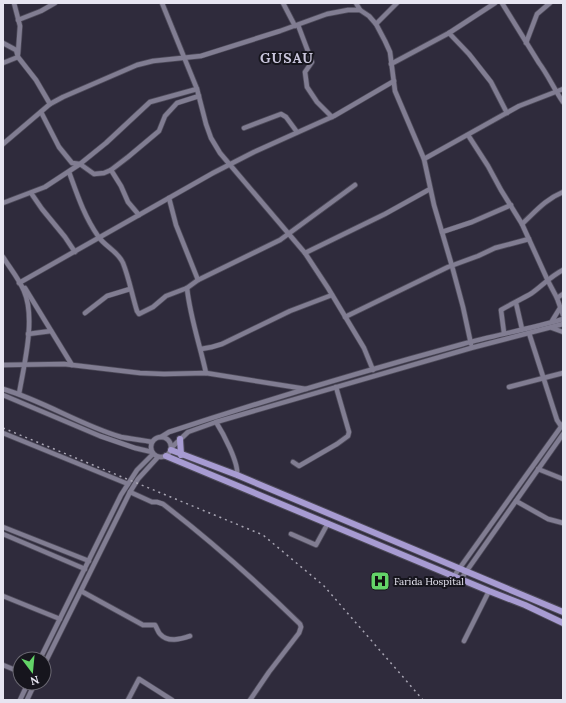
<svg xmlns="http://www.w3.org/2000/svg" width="566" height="703" font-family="Lora,serif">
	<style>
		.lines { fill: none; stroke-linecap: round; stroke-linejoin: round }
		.minor-casing { stroke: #4d4a59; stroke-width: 6 }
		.major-casing { stroke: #4d4a59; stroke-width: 8 }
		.minor { stroke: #817d92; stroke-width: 4.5 }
		.major { stroke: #a79bd2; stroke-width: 6 }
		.rail { stroke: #a8a5b3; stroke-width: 1.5; stroke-dasharray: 2 4; stroke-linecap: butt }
		.labels { text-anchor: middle; stroke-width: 4; stroke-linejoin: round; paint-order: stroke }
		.poi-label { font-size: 10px; fill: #e7e5f1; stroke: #16151d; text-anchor: start }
		.district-label { font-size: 14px; font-weight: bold; letter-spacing: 1px; fill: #cac6dd; stroke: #16151d }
	</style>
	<rect width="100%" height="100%" fill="#2f2b3c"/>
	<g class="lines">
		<g class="minor-casing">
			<g id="minor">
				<path d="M14,3L20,26L18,54"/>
				<path d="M162,3L197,89L206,124L211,138L220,153L305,253L328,288L364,348L373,370"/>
				<path d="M283,3L295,26"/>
				<path d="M356,3L360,10L369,16L376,24L385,41L390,52L395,91L424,159L434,205L452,266L463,307L471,344"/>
				<path d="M502,3L539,63C548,75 554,89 563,102"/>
				<path d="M18,20L41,11L55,3"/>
				<path d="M376,24L397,3"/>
				<path d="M298,25L312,62L305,72L307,87L317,102L332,117"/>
				<path d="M449,33L469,54L491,82L507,113"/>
				<path d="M3,43L16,50L18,57L36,80L50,104"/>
				<path d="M526,43L537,14L550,3"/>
				<path d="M3,63L18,57"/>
				<path d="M391,64L449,33L495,3"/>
				<path d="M41,112L59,147L72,163L80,164L94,174L104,173L111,170L128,157L159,131L165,116L177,103L199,96"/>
				<path d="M244,128L281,114L286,117L297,132"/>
				<path d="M468,135L488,166L501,190L522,224L548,281L557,298L563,315"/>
				<path d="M3,144L50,104L63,97L137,65L153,61L201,56L280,31L327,14L348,10H360"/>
				<path d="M424,159L519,106L563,89"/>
				<path d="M111,170L121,186L128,202L139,215"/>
				<path d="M69,172C77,194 84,216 98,236C104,246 118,251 123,263C129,278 132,295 137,311L139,314L153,307L166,296L187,288L198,280L280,240L355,185"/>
				<path d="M31,193L42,209L65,237L75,252"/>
				<path d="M169,198L176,225L198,280"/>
				<path d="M3,203L45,187L80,164L106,143L150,102L197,89"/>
				<path d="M522,224C536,211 546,199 563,192"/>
				<path d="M442,232L472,222L511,205"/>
				<path d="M305,253L385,214L430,189"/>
				<path d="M3,257C10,268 19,279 24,291C36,318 24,365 19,394"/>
				<path d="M19,283L213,173L254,152L334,116L394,81"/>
				<path d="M25,288L72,365"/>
				<path d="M187,288C190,317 200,345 206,373"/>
				<path d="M557,298L563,294"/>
				<path d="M516,303L522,329"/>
				<path d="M85,313L107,296L130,289"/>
				<path d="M345,317L448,267L478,256L495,248L529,239"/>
				<path d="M552,321L560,308"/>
				<path d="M552,328L563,332"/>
				<path d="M504,333L501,310C511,304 522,299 532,293C543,285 551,276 563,270"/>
				<path d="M529,333L557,420L561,426"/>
				<path d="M28,334L51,331"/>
				<path d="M201,349L212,347L222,344L290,311L332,295"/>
				<path d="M3,365L64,364L140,373L164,374L206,373L306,389"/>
				<path d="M509,387L563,373"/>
				<path d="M3,389C44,401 80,425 121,437C131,439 142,440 152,442"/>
				<path d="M3,395L100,436L135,448L152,452"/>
				<path d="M216,422C223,433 239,463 237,475"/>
				<path d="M3,433L128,484"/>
				<circle cx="161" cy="447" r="10"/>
				<path d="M161,437L169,432C266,400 364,371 463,344C496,335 530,329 563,319"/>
				<path d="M171,448L188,432L216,422L471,348L563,324"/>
				<path d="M293,462L299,466L337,444L348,436L349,432L336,387"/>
				<path d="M538,469L563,479"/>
				<path d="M130,492L152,502H157L163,504C211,541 257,582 300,624L301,627L299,633L269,672L250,700"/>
				<path d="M516,501L548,519L563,523"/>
				<path d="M3,527L89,561"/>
				<path d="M3,534L85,569"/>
				<path d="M291,534L316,545L328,523"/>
				<path d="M454,576L563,424"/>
				<path d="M461,579L563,434"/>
				<path d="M81,591L143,625H155C157,628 158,632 160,634C168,643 181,639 190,636"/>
				<path d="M3,596L60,619"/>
				<path d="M464,641L489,591"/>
				<path d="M40,659L121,495L137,470L153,454"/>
				<path d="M3,665L20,672"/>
				<path d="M44,665L130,492L138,479L158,457"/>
				<path d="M20,700L28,683"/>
				<path d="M27,700L35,683"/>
				<path d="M128,700L139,679L172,700"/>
			</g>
		</g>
		<g class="major-casing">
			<g id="major">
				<path d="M180,439L181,455"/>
				<path d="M171,450L237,475L563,612"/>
				<path d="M166,456L489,591L525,605L563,623"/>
			</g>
		</g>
		<use href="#minor" class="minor"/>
		<use href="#major" class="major"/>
		<path class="rail" d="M3,428L263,535L324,586L423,700"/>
	</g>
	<defs>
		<g id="hospital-square" transform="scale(1)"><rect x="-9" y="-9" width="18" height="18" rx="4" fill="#63d468" stroke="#16151d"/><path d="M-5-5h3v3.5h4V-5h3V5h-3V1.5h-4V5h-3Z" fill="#111"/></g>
	</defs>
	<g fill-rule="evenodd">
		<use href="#hospital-square" x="380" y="581"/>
	</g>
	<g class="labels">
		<g class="poi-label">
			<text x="394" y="585">Farida Hospital</text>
		</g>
		<g class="district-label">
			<text x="287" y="63">GUSAU</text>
		</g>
	</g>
	<rect width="566" height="703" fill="none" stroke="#e7e5f1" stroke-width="8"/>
	<g transform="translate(32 671) rotate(164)"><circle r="19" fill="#16151d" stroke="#6a6872"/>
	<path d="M0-3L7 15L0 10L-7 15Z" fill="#63d468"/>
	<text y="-6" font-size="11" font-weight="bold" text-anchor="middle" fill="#e7e5f1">N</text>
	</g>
</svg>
